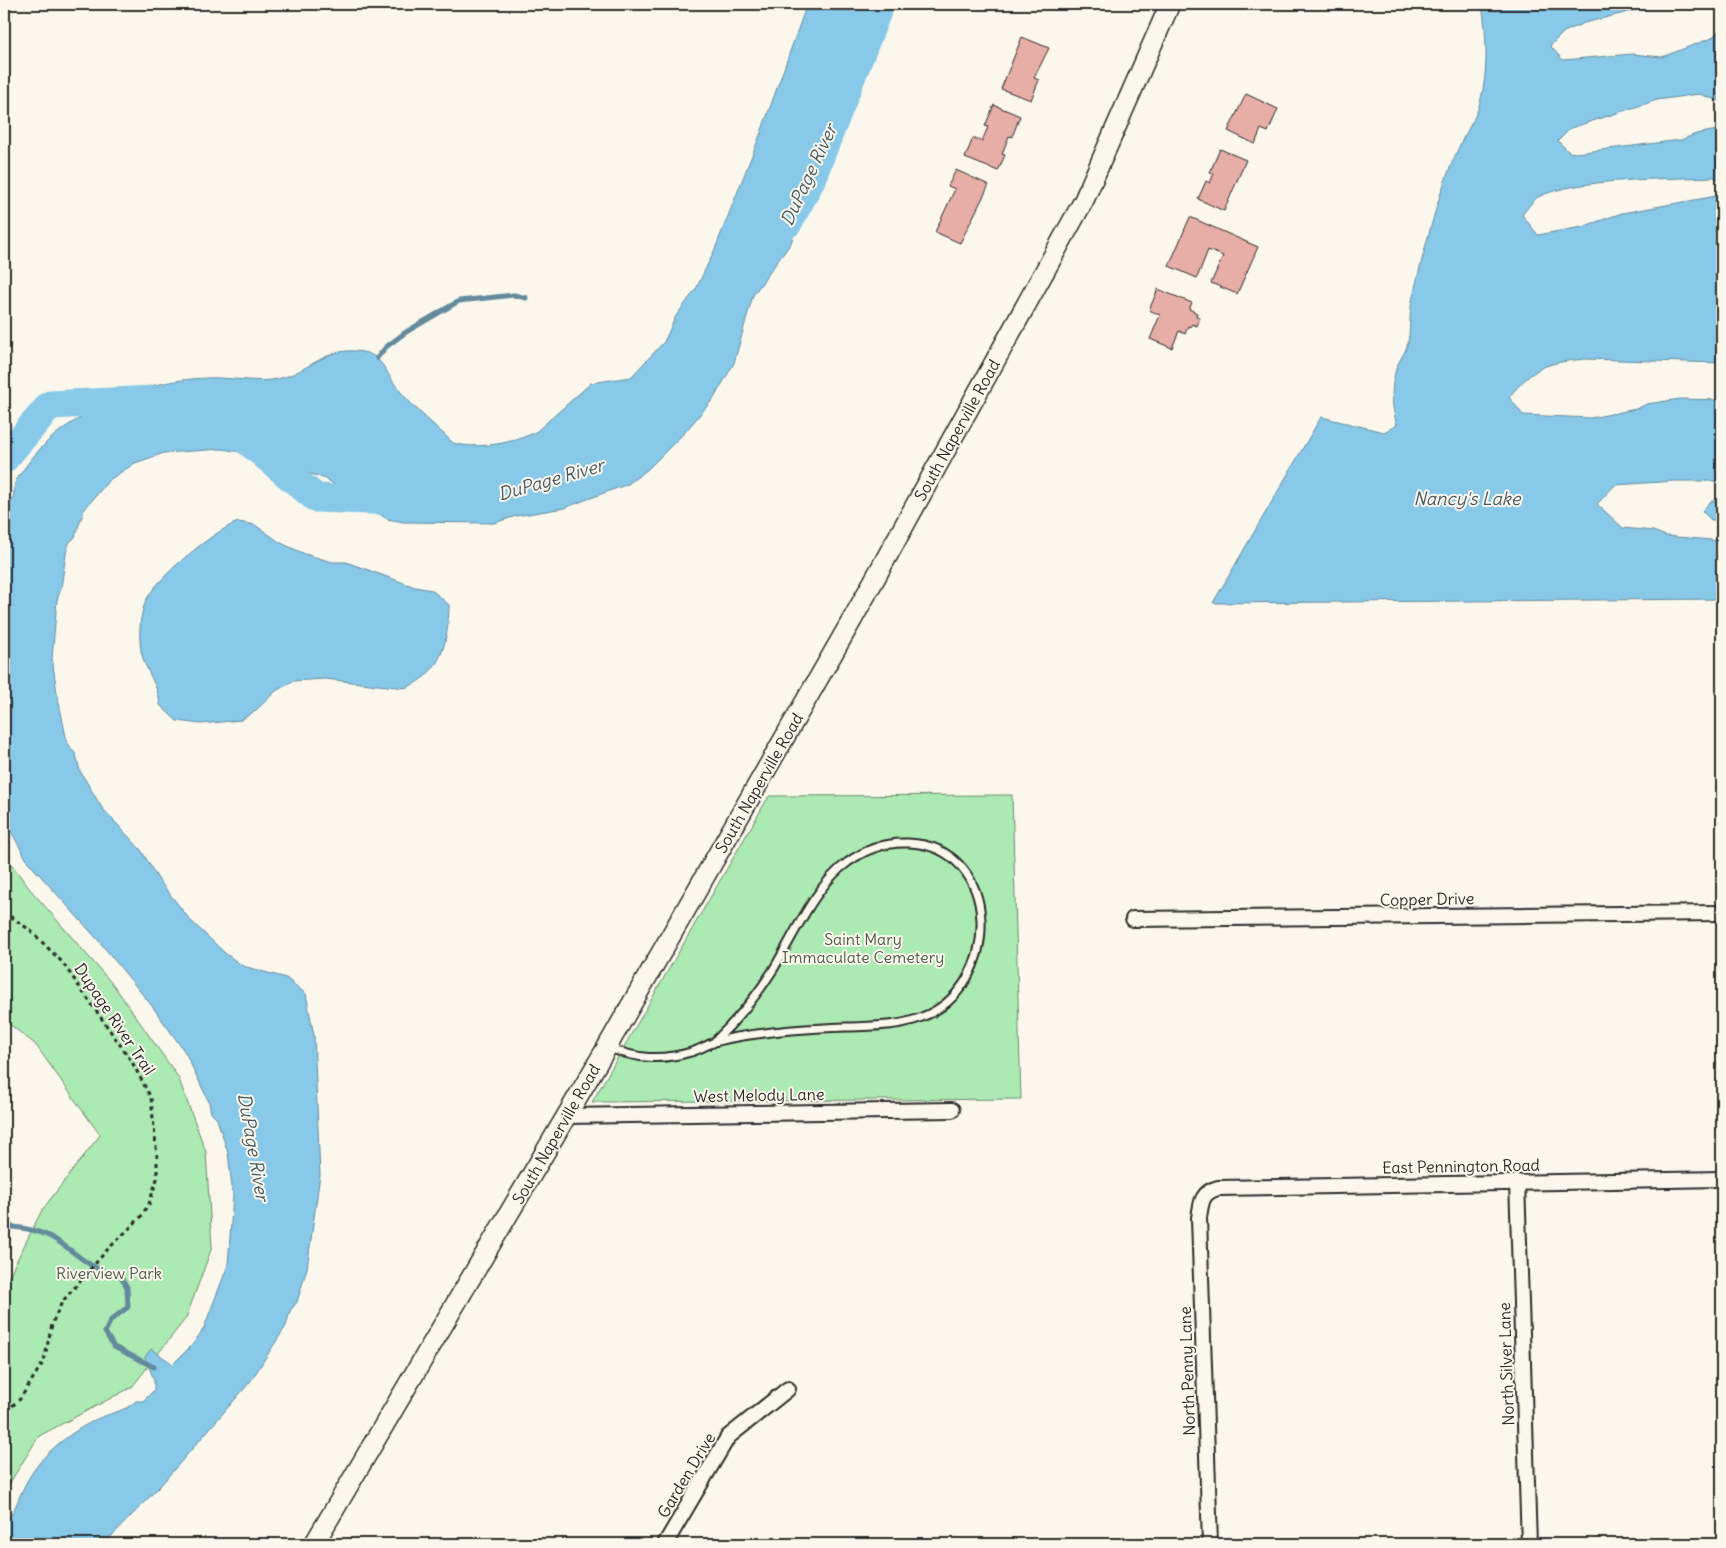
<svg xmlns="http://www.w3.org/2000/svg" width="1726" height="1548" font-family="Delius,sans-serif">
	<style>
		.green { fill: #abeab2; stroke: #6b8a6e }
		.water { fill: #88c9e9; stroke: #638a9d }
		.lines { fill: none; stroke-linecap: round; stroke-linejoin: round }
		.stream { stroke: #638a9d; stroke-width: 5 }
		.river { stroke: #88c9e9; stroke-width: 29 }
		.building { fill: #e7ada7; stroke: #2b2b2b }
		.service-casing { stroke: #2b2b2b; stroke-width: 11 }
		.minor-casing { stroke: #2b2b2b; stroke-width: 18 }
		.secondary-casing { stroke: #2b2b2b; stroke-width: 22 }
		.path { stroke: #2b2b2b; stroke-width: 3; stroke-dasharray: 4 4; stroke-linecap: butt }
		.service { stroke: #fbf7ec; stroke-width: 7 }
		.minor { stroke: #fbf7ec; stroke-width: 14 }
		.secondary { stroke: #fbf7ec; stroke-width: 19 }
		.labels { text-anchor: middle; stroke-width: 4; stroke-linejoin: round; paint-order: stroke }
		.street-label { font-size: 16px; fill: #2b2b2b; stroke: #fbf7ec }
		.park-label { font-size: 16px; fill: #4b5b4d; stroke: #fbf7ec }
		.water-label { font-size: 18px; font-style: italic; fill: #475a64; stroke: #fbf7ec }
	</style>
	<rect width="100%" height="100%" fill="#fbf7ec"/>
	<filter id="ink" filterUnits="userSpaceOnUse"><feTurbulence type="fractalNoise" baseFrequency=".02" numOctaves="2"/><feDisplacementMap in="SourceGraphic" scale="10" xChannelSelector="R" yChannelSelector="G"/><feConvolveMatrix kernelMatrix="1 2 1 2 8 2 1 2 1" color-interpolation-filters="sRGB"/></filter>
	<g filter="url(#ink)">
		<g class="green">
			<path d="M1012,795L1021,1099L592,1102L769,796Z"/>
			<path d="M4,854L29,888L115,987L178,1077L206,1152L212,1247L186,1318L132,1387L39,1436L4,1492V1286L42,1210L100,1135L35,1044L4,1020Z"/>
		</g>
		<g class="water">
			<path d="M807,4H866L816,151L802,209L791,243L753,295L734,363L714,398L685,432L648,469L628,484L564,508L516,516L494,523L404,522L387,519L326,479L247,453L222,449L164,453L135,463L109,480L84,510L75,537L69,543L66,554L61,588L57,600L52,658L57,693L67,742L76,755L80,771L102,808L141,850L158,879L190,920L226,954L243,966L286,978L306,994L314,1036L320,1175L307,1268L297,1302L290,1311L286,1326L250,1382L159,1487L104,1544H4C4,1517 11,1520 19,1498C34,1461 59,1439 95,1420C108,1413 125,1412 136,1401H143L154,1390V1380L145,1357L151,1349L173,1364L192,1345L203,1330L228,1265L233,1195L228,1153L217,1119L211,1113L209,1102L185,1052L152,1006L98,940L28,862L4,819V513C7,508 11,502 13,497C15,491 13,484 17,479C43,439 69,420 113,403C117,401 121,397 125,395C150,384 180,379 207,378C228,377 250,382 271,380C308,376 326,342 367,353C380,356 387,373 394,383C409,405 434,424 453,443C475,450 517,443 537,431L591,383L631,377L664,342L676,316L696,289L715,249L762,130Z"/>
			<path d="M1482,4H1708L1640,9L1584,23L1564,32L1550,46L1563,60L1632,54L1662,57L1712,38L1722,27V102L1699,94L1657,100L1571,128L1558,141L1569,152L1576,153L1681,140L1696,134L1722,129V182L1714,177C1669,179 1576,178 1538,197C1532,201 1527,209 1522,215L1538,235L1582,227L1622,213L1722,195V363L1585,359C1545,363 1535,366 1509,397L1523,415L1591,418L1636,409L1647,404L1680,399L1722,400V481H1675L1615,485L1597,504L1623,528L1653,531L1666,536L1722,541V599L1213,603L1321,417L1384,432L1397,425C1391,404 1390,388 1397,366C1400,359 1405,353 1407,346C1411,331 1409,315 1412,301C1419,270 1427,239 1436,209C1442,188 1449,169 1458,149C1464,135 1473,123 1478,109C1489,76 1487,37 1482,4Z"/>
			<path d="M1711,501H1722V520H1711L1702,511Z"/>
			<path d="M238,522L255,525L281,543L305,554L332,562H346L415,587L432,590L449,605C448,641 443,673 405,688L325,679L293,681L276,691L255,711L241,720L201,724L177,721L160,705C159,685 145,671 141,651C139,635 139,619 145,603C154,579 215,530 238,522Z"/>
		</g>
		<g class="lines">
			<g class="stream">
				<path d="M377,358L386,347L406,332L459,301L514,295L526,298"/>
				<path d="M4,1226C23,1228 43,1230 59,1242C79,1255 94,1273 119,1274L127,1287L128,1307L111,1320L105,1332L114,1347L154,1367"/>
			</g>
			<g class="river">
				<path d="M788,223L810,182L880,4"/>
				<path d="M244,438L316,498L397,501"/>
				<path d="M4,459L50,405L153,400"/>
			</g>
		</g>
		<g class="building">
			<path d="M1022,37L1049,48L1034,78L1039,80L1031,100L1001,89Z"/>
			<path d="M1246,94L1278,109L1268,132L1261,129L1255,144L1228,131Z"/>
			<path d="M994,105L1020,116L1012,137L1009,136L1002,154L1005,155L998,171L965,158L973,138L982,141L988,127L985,126Z"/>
			<path d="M1220,149L1246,160L1224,211L1198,199L1206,181L1210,183L1214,173L1210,172Z"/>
			<path d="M956,170L989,185L960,243L935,232L955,189L948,186Z"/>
			<path d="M1190,217L1258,247L1237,294L1211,283L1223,256L1208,250L1197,278L1169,266Z"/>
			<path d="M1158,289L1192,303L1189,309L1197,313L1196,316L1200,318L1197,326L1192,324L1190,327L1188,326L1185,334L1179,331L1172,348L1150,339L1160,315L1149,310Z"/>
		</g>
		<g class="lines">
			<g class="service-casing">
				<path id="service" d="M607,1047C636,1059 661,1061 691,1052C699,1050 706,1045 715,1042C731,1037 748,1035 765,1033C792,1029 819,1028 846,1027C872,1026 898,1027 922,1017C1003,987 1003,846 908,843C886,842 866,849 848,862C816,884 793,937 773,970C756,997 736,1021 713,1043"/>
			</g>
			<g class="minor-casing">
				<g id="minor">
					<path d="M1133,919L1722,913"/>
					<path d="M567,1116L952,1110"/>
					<path d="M1517,1182L1529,1544"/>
					<path d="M665,1544L728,1437L788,1389"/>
					<path d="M1210,1544L1199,1218C1201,1202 1202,1192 1218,1188L1722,1179"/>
				</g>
			</g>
			<g class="secondary-casing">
				<path id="secondary" d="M314,1544L607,1047L852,620L1084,200L1170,4"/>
			</g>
			<g class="path">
				<path d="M4,86L5,4"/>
				<path d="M4,912L30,930L62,962L132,1062L151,1098L157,1157V1179L149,1204L140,1218L107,1250L62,1302L52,1324L44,1361L20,1399L4,1413"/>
			</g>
			<use href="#service" class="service"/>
			<use href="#minor" class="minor"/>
			<use href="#secondary" class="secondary"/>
		</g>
	</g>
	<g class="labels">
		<g class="street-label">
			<text transform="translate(957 430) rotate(-61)" y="6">South Naperville Road</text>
			<text transform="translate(759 783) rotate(-60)" y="6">South Naperville Road</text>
			<text transform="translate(1427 899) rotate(-1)" y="6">Copper Drive</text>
			<text transform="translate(115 1019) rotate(56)" y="6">Dupage River Trail</text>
			<text transform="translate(759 1095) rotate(-1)" y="6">West Melody Lane</text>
			<text transform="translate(556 1134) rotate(-60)" y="6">South Naperville Road</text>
			<text transform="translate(1461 1166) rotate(-1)" y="6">East Pennington Road</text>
			<text transform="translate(1506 1364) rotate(-92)" y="6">North Silver Lane</text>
			<text transform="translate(1187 1371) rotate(-92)" y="6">North Penny Lane</text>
			<text transform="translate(686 1475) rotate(-59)" y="6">Garden Drive</text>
		</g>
		<g class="park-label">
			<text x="863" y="945">Saint Mary<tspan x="863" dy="18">Immaculate Cemetery</tspan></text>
			<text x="109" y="1279">Riverview Park</text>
		</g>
		<g class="water-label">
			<text transform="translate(809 175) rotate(-65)" y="6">DuPage River</text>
			<text transform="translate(551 480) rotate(-16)" y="6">DuPage River</text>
			<text x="1467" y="505">Nancy's Lake</text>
			<text transform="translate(253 1147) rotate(80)" y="6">DuPage River</text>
		</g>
	</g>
	<rect width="1726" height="1548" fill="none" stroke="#fbf7ec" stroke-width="20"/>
	<rect x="10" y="10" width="1706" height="1528" fill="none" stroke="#2b2b2b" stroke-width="2" filter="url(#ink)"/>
</svg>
